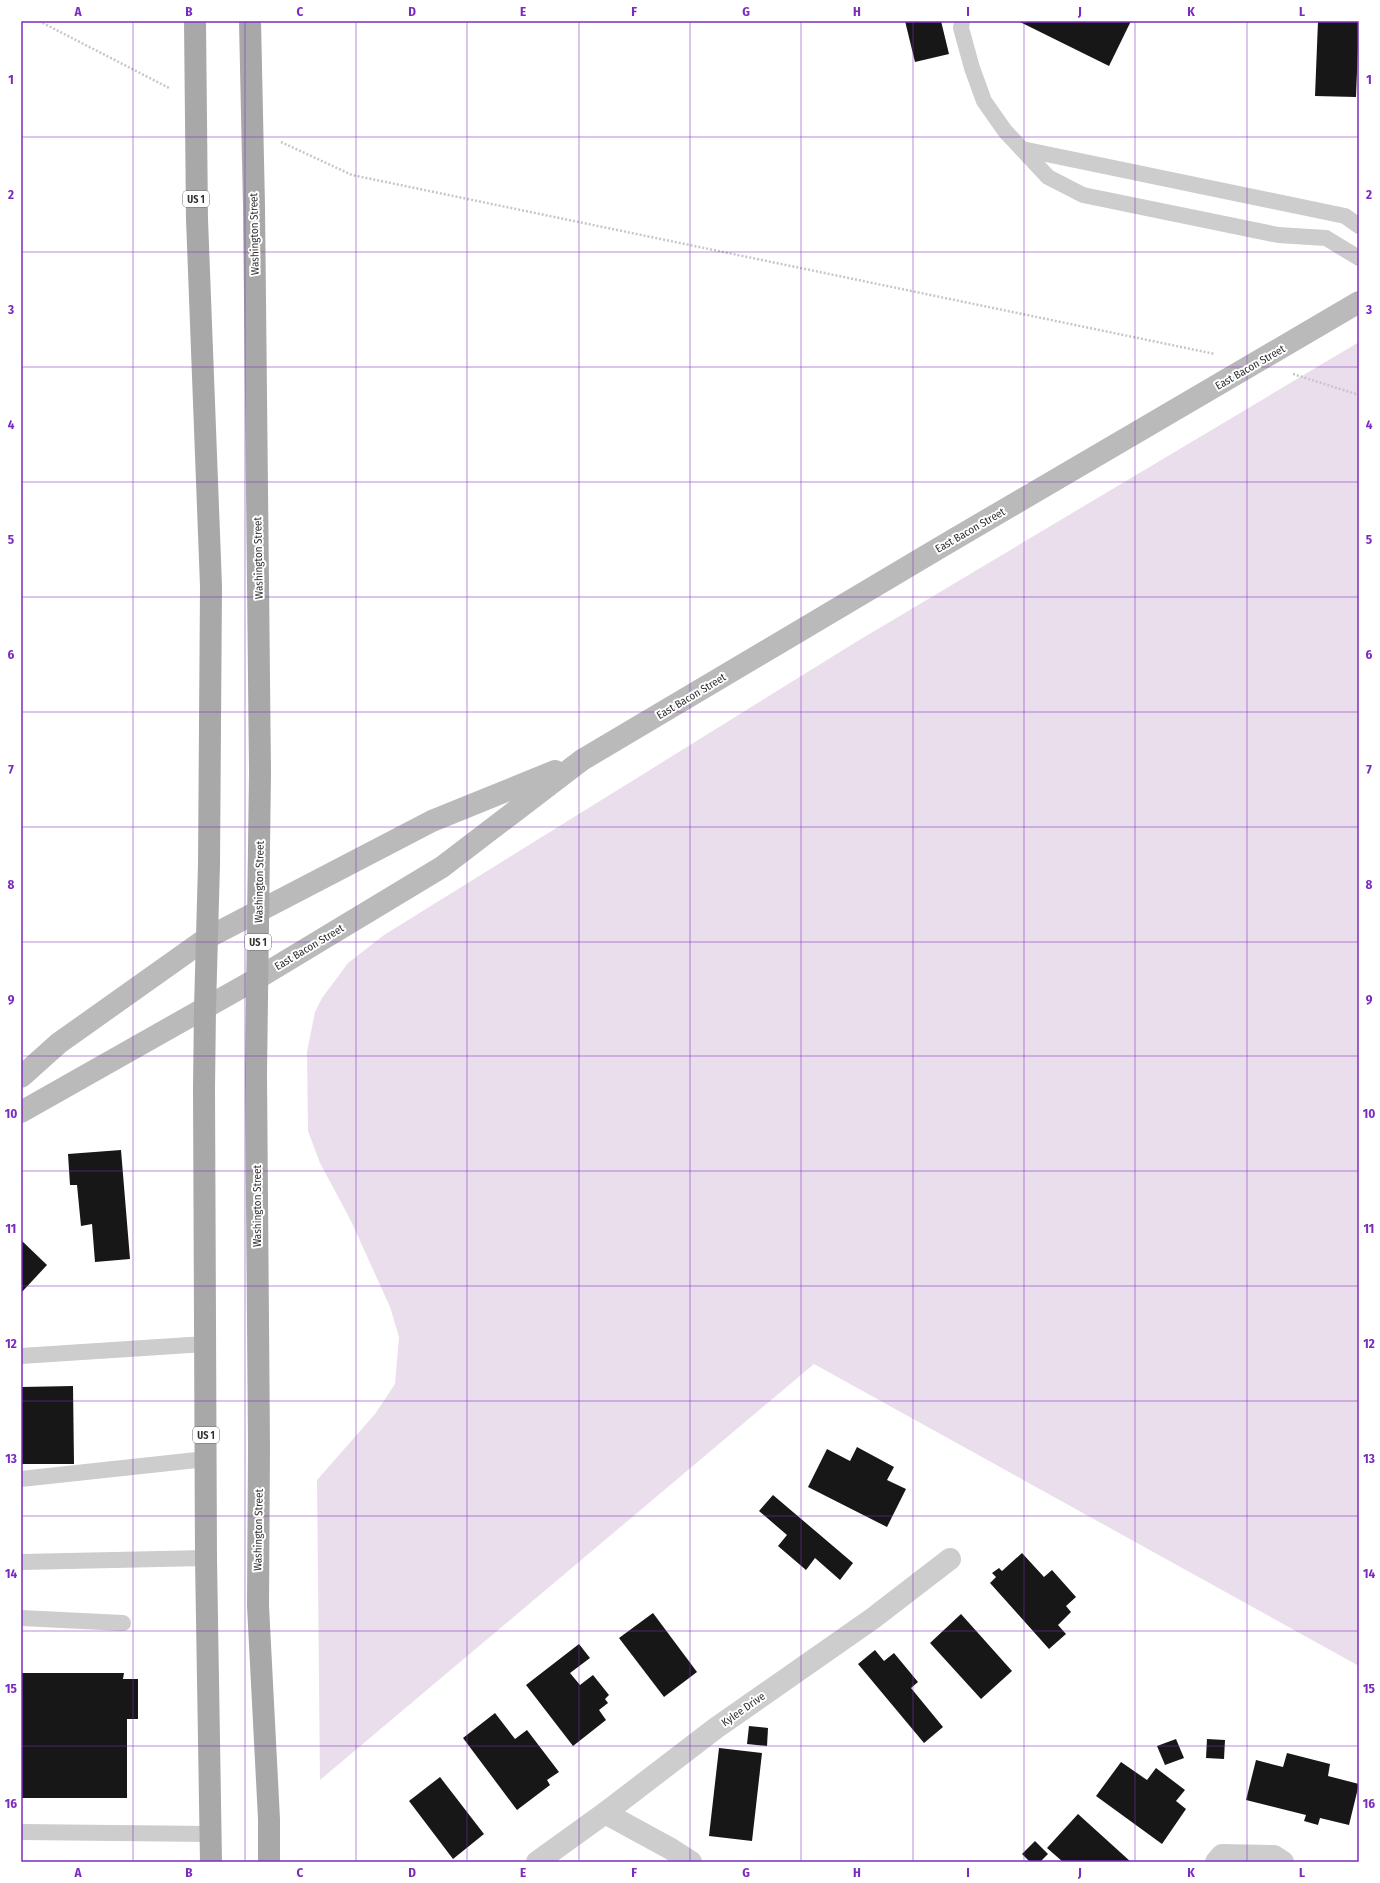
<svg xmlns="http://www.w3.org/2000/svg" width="1380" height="1883" font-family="'Fira Sans Condensed',sans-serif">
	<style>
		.green { fill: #eadeec }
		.building { fill: #171717 }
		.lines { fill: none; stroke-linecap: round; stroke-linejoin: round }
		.path { stroke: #c7c7c7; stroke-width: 2.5; stroke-dasharray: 2 2; stroke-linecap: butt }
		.lane { stroke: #cdcdcd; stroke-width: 16 }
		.street { stroke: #cdcdcd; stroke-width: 22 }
		.secondary { stroke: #bababa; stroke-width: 22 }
		.primary { stroke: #a8a8a8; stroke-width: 22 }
		.grid { fill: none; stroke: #7b2cbf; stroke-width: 1; stroke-opacity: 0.55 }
		.labels { text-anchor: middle; stroke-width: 4; stroke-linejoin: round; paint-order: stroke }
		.shield { fill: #fff; stroke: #6e6e6e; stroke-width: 1 }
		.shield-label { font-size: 10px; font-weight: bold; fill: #303030 }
		.street-label { font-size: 11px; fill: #303030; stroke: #fff }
		.neatline { fill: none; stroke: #7b2cbf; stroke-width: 1.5 }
		.grid-label { font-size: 13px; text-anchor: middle; font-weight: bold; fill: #7b2cbf }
	</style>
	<rect width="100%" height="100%" fill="#fff"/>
	<path class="green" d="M1359,342V1666L814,1364L320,1780L317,1480L375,1414L395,1384L399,1337L390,1307L351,1221L320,1163L308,1131L307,1052L315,1012L322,998L348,963L384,935L856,642Z"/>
	<g class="building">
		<path d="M905,21H941L949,54L915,62Z"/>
		<path d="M1018,21H1131L1109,66Z"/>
		<path d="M1318,21H1359L1356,97L1315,96Z"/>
		<path d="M121,1150L130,1259L95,1262L92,1224L81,1226L77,1185H70L68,1154Z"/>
		<path d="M21,1240L47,1265L21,1293Z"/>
		<path d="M73,1386L74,1464H21V1387Z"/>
		<path d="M857,1447L894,1467L887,1480L906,1489L887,1527L808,1487L827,1449L850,1461Z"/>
		<path d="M773,1495L853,1563L840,1580L815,1558L806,1570L778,1546L787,1535L759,1511Z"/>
		<path d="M1022,1553L1044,1577L1052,1570L1076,1597L1066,1606L1071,1612L1058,1625L1066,1634L1049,1649L990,1583L996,1577L992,1573L999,1568L1002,1571Z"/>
		<path d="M653,1613L697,1672L664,1697L619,1638Z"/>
		<path d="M961,1614L1012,1671L981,1699L930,1643Z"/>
		<path d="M579,1644L590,1658L570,1673L580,1685L593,1675L609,1695L605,1699L608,1703L599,1710L606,1720L573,1746L526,1685Z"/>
		<path d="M875,1650L884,1661L894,1653L918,1682L911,1688L943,1727L924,1743L858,1664Z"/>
		<path d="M21,1673H124L123,1679H138V1719H127V1798H21Z"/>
		<path d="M495,1713L515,1739L527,1730L559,1772L547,1780L550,1785L517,1810L463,1738Z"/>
		<path d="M749,1726L768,1728L767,1746L747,1744Z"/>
		<path d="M1176,1739L1184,1758L1165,1765L1157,1746Z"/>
		<path d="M1207,1739L1225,1740L1224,1759L1206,1758Z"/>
		<path d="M719,1748L762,1753L752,1841L709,1836Z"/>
		<path d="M1287,1753L1330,1764L1328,1776L1359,1784L1349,1825L1320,1818L1318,1825L1304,1821L1306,1815L1246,1800L1256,1760L1283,1767Z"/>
		<path d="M1121,1762L1147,1780L1156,1768L1185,1790L1176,1801L1186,1809L1162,1844L1096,1796Z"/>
		<path d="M440,1777L484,1834L453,1859L409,1801Z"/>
		<path d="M1078,1814L1131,1862H1063L1047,1848Z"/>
		<path d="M1035,1841L1048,1854L1040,1862H1030L1022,1854Z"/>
	</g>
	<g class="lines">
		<g class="path">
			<path d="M39,21L169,88"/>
			<path d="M281,142L352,175L1215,354"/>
			<path d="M1293,374L1359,395"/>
		</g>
		<g class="lane">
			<path d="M962,21L961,28L972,68L984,101L1005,131L1048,177L1083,195L1278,235L1326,238L1359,258"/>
			<path d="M1022,149L1345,216L1359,226"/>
			<path d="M21,1356L205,1344"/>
			<path d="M21,1479L206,1459"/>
			<path d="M21,1562L206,1558"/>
			<path d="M21,1618L123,1623"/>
			<path d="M21,1832L211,1834"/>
		</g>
		<g class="street">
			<path d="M605,1813L671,1849L691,1862"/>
			<path d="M537,1862L605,1813L716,1728L872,1619L950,1559"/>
			<path d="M1216,1862L1222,1855L1274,1856L1283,1862"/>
		</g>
		<g class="secondary">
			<path d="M21,1077L59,1043L207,938L432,821L555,771"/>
			<path d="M21,1112L258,978L442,867L582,760L951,541L1359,302"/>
		</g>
		<g class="primary">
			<path d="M195,21L197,219L211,586L209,865L205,1008L204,1088L206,1558L211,1862"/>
			<path d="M250,21L254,206L260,772L256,1074L259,1447L258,1606L269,1819V1862"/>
		</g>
	</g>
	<path class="grid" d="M133,21V1862M245,21V1862M356,21V1862M467,21V1862M579,21V1862M690,21V1862M801,21V1862M913,21V1862M1024,21V1862M1135,21V1862M1247,21V1862M21,137H1359M21,252H1359M21,367H1359M21,482H1359M21,597H1359M21,712H1359M21,827H1359M21,942H1359M21,1056H1359M21,1171H1359M21,1286H1359M21,1401H1359M21,1516H1359M21,1631H1359M21,1746H1359"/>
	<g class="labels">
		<g class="shield">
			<rect x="183" y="191" width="26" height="16" rx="3"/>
			<rect x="245" y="934" width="26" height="16" rx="3"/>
			<rect x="193" y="1427" width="26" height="16" rx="3"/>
		</g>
		<g class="shield-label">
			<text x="196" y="203">US 1</text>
			<text x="258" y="946">US 1</text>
			<text x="206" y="1439">US 1</text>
		</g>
		<g class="street-label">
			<text transform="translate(254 234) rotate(-91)" y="4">Washington Street</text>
			<text transform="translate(1250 367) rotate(-30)" y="4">East Bacon Street</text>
			<text transform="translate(970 530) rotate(-30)" y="4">East Bacon Street</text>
			<text transform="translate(258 558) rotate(-91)" y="4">Washington Street</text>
			<text transform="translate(691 696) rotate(-31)" y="4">East Bacon Street</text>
			<text transform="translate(259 882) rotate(-89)" y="4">Washington Street</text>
			<text transform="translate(309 947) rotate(-31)" y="4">East Bacon Street</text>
			<text transform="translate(257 1206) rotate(-90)" y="4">Washington Street</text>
			<text transform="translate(258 1530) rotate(-89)" y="4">Washington Street</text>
			<text transform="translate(743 1709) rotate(-35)" y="4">Kylee Drive</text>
		</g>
	</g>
	<rect width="1380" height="1883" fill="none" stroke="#ffffff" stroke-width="44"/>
	<rect x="22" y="22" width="1336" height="1839" class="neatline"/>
	<g class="grid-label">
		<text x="78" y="16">A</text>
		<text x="189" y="16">B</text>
		<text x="300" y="16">C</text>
		<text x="412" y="16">D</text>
		<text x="523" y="16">E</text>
		<text x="634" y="16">F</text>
		<text x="746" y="16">G</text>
		<text x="857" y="16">H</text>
		<text x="968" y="16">I</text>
		<text x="1080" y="16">J</text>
		<text x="1191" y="16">K</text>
		<text x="1302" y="16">L</text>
		<text x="11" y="84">1</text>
		<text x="1369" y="84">1</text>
		<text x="11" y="199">2</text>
		<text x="1369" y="199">2</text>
		<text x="11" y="314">3</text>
		<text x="1369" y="314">3</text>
		<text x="11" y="429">4</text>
		<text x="1369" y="429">4</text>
		<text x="11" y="544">5</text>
		<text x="1369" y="544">5</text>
		<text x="11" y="659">6</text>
		<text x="1369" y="659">6</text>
		<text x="11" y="774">7</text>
		<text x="1369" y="774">7</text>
		<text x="11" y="889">8</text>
		<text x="1369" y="889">8</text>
		<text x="11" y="1004">9</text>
		<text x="1369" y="1004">9</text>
		<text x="11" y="1118">10</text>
		<text x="1369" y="1118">10</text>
		<text x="11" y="1233">11</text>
		<text x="1369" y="1233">11</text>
		<text x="11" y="1348">12</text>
		<text x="1369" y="1348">12</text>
		<text x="11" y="1463">13</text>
		<text x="1369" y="1463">13</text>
		<text x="11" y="1578">14</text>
		<text x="1369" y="1578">14</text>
		<text x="11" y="1693">15</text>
		<text x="1369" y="1693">15</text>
		<text x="11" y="1808">16</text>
		<text x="1369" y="1808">16</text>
		<text x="78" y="1877">A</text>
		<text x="189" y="1877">B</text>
		<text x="300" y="1877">C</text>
		<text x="412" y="1877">D</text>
		<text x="523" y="1877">E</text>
		<text x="634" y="1877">F</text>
		<text x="746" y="1877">G</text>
		<text x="857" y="1877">H</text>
		<text x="968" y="1877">I</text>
		<text x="1080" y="1877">J</text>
		<text x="1191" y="1877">K</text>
		<text x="1302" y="1877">L</text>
	</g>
</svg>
